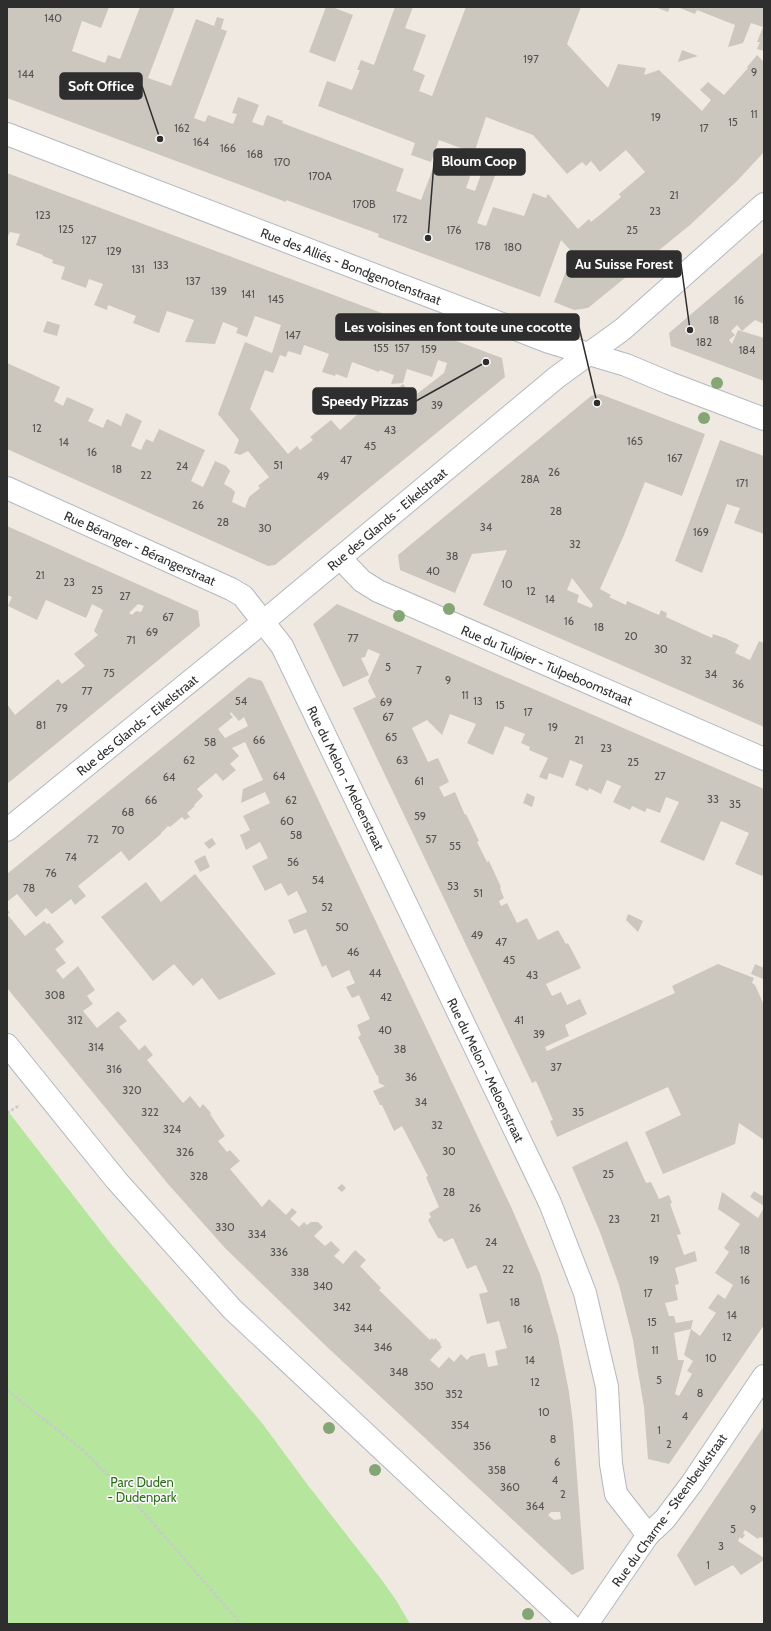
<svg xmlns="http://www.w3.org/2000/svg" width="771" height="1631" font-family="Cabin,sans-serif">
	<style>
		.green { fill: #b6e59e }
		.building { fill: #cbc7bf; fill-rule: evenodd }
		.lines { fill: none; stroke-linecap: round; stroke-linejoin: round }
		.minor-casing { stroke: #b4b7c1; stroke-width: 24 }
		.path { stroke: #c9c9c9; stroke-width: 2.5; stroke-dasharray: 3 2; stroke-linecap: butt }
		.minor { stroke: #fff; stroke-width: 22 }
		.tree { fill: #84a574 }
		.labels { text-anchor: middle; stroke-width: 3; stroke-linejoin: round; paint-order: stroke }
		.number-label { font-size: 11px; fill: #555452 }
		.street-label { font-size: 13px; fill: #2e2e2e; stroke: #fff }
		.park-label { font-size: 13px; fill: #2c6e1b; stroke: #fff }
		.leader { fill: none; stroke: #2e2e2e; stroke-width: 1.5 }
		.callout-dot { fill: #2e2e2e; stroke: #fff; stroke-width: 1.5 }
		.callout { fill: #2e2e2e; stroke: #2e2e2e; stroke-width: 1.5 }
		.callout-label { font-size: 14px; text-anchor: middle; font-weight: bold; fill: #fff }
	</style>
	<rect width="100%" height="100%" fill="#efe9e1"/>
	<path class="green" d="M7,1110L111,1244L262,1423L307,1484L381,1579L396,1600L410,1624H7Z"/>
	<g class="building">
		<path d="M7,7H109L101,28L82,21L72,51L105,63L108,55L120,59L140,7H175L148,78L171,86L196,19L214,26L217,17L224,19L221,29L227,31L194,118L205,122L208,115L233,124L237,114L232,113L238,97L259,105L252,122L263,126L267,115L283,121L282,123L404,169L396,191L421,200L435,163L446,167L444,173L454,176L456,171L461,169L468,172L470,177L466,188L475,191L485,163L498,168L477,223L486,226L493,207L524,216L533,193L546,198L548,194L578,229L589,219L591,222L601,214L621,197L619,194L645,172L626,150L600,172L591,161L586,166L582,162L567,174L533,135L486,117L474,153L439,140L431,162L411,155L415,143L318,106L327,81L352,90L360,70H357L361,60L374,65L395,7H413L405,28L426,35L413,70L425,75L419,91L432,96L466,7H581L567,44L608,88L618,64L646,68L644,75L659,70L702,111L711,100L700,90L708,82L724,95L748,68L747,67L757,55L764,62V152L737,181L690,225L588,308L574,310L554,302L573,253L561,240L540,297L378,237L379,234L286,200V202L7,98Z"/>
		<path d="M326,7H332L353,15L335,62L309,52Z"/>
		<path d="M655,7H670L668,12Z"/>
		<path d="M677,7H764V51L757,49L760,42H757L763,27L751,23L743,43L728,47L735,25L697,10L695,14Z"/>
		<path d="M682,50L698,56L678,62Z"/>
		<path d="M7,173L502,358L505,377L275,565L268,566L7,449V363L60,387L54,401L63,406L67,397L94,409L88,421L103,428L107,419L121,426L126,413L142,421L131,446L141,450L146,439L153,442L159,429L205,450L191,481L203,487L215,461L226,466L230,471L224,484L231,488L235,492L232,502L245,508L249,497L260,488L258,486L269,477L248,451L240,455L234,453L239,440L218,414L245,342L272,353L281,325L255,316L247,337L236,333L238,328L223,322L215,344L185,342L194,320L167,311L159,333L133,323L136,316L108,305L107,310L94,305L103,284L89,279L86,288L61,279L65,267L52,263L53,260L43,256V255L16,245L20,234L10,232L8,236L7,235ZM304,345L329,354L322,372L335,376L336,374L347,378L352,362L379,372L380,370L394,375L391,384L403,383L407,369L432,377L438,360L447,363L444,373L413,397L403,384L383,400L387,405L377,413L365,398L354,406L359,413L340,430L331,420L310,437L313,440L300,450L297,446L288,454L250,409L265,370L273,373L280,355L286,357L288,351L301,355Z"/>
		<path d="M764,252V324L755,320L742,331L737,325L731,331L735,335L729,340L732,344L738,330L764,338V381L671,346L669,333Z"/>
		<path d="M47,321L60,325L57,336L43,332Z"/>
		<path d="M600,394L705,434L682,496L645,482L624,535L600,589L611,595L609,597L626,605L627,601L659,615L661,610L667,613L666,617L712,638L713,634L725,638L739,645L735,653L750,660L759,641L764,643V727L483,605L507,550L472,554L455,593L400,570L398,555L591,396ZM572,578L593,605L591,608L577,602L579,595L567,590Z"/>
		<path d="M720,440L764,456V534L734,523L740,508L727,504L702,573L675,561Z"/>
		<path d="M7,526L198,611L200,626L7,784V704L15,715L58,679L62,684L85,666L74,654L98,635L94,631L103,610L92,604L86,618L46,600L37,620L8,606L12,597L7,595ZM138,604L144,606L141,612L136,611L132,615L129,613Z"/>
		<path d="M337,604L764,789V872L762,876L735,864L749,833L721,821L704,861L660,842L679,802L666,797L660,813L647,808L645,812L632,806L630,810L613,802L621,786L607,780L601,794L589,788L588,791L575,785L583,765L570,760L563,778L549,773L547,780L539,777L548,758L529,750L530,747L521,743L525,734L505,726L493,755L467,743L476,724L450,714L442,735L427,720L412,728L428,762L438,758L449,782L439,787L444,797L455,792L465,815L466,814L479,841L477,842L487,862L489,861L501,887L500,888L504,898L499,901L501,906L507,903L517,923L527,918L538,940L558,930L566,944L568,943L581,968L546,984L552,996L561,992L567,1005L580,999L587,1014L565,1025L569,1036L545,1047L547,1051L675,993L672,986L718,964L754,978L752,983L755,985L764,1005V1109L763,1112L764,1113V1140L739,1123L735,1144L663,1174L645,1132L681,1115L668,1087L557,1137L550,1121L553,1120L536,1081L532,1083L353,708L376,697L368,681L380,654L368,649L365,657L361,658L369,675L343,687L313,624Z"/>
		<path d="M249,677L262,681L512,1209L540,1274L558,1336L569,1392L573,1423L584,1569L572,1575L326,1346L225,1248L168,1184L7,988V909L10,913L7,914L25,936L44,921L47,924L49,923L64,942L55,949L66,963L56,970L63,979L78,966L95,990L87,996L93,1004L83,1011L97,1028L118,1011L127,1021L119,1027L139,1050L145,1045L153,1055L147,1060L183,1103L190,1096L200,1108L203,1104L211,1113L210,1114L225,1136L218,1141L227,1152L230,1150L240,1161L230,1169L262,1207L269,1199L286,1215L292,1208L297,1212L290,1219L299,1227L304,1222L307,1225L311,1222H318L323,1227L314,1236L325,1246L331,1241L340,1250L334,1256L343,1264L355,1250L366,1260L360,1266L381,1288L379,1290L430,1340L432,1338L434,1340L435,1338L441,1344L440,1345L442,1347L430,1360L439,1368L449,1357L454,1362L461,1354L467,1360L471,1356L485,1353L488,1367L498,1365L495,1351L507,1348L499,1321L487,1324L479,1294L488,1292L476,1265L467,1269L453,1238L444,1242L442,1239L438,1238L428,1220L431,1217L429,1213L439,1207L426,1177L428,1176L402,1126L394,1131L382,1105H380L373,1091L385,1086L379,1083L378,1075L377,1076L358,1037L361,1035L357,1025L370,1019L359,995L352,998L346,987L355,983L349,970L332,978L326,965L322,967L306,929L294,934L288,920L307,912L297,891L288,896L281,883L265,891L252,866L268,858L260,842L246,850L240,835L250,830L243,816L270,803L265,792L241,803L243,789L263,780L245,742L232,748L239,756L230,764L236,770L223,781L216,773L197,789L203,796L194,805L195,806L187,813L190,817L185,820L182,817L170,827L168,826L161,833V834L129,861L121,851L78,886L86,896L75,905L71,899L52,914L46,908L36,917L17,894L7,902V874ZM231,712L239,721L244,717L248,726L225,738L218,729L233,717L230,714ZM551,1512H560L561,1519L554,1520L548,1515Z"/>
		<path d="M527,793L535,797L532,807L523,803Z"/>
		<path d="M212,838L216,844L209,849L204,843Z"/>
		<path d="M205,855L210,867L200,872L194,861Z"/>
		<path d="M195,874L258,952L276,974L219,1000L202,978L193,986L174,964L153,981L101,917L146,882L161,902Z"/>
		<path d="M628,914L643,921L638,932L626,920Z"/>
		<path d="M755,964L764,968L763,979L751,974Z"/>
		<path d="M627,1141L646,1183L651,1182L659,1199L669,1195L672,1203L670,1204L681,1234L677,1235L684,1255L695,1251L697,1261L675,1268L679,1284L675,1285L678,1300L665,1303L669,1316H674L676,1323L693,1320L691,1329L700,1336L716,1313L708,1308L718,1294L725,1299L733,1285L715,1273L729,1252L724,1248L740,1224L718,1209L722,1192L758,1218L764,1208V1325L669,1464L648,1459L644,1407L637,1366L633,1340L619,1285L600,1232L572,1167ZM691,1329L684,1355L693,1361L687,1371L692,1374L679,1396L675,1394L684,1360H678L674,1333Z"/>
		<path d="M342,1184L346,1188L342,1192L337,1188Z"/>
		<path d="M754,1191L762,1196L764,1193V1206L750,1197Z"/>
		<path d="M764,1426V1536L762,1538L760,1537L758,1539L745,1530L743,1533L745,1535L742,1539L740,1537L738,1541L764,1558V1560L741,1575L733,1565L695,1586L677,1555Z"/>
	</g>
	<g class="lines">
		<g class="minor-casing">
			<g id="minor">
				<path d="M7,134L549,342L626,365L669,383L764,419"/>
				<path d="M7,488L231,589L243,596L282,646L550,1203L585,1293L607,1387L611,1464L616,1494L648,1535"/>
				<path d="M340,558L362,581L378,591L764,759"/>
				<path d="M7,830L263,622L557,377L623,329L764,204"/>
				<path d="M7,1045L117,1181L232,1309L569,1624"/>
				<path d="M587,1624L648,1535L665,1519L692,1483L764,1376"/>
			</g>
		</g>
		<g class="path">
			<path d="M7,1113L20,1105"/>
			<path d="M7,1390L84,1451L137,1505L241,1624"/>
		</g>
		<use href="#minor" class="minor"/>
	</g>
	<g class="tree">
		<circle cx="717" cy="383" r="6"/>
		<circle cx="704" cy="418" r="6"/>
		<circle cx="449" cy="609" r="6"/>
		<circle cx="399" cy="616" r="6"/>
		<circle cx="329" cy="1428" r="6"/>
		<circle cx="375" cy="1470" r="6"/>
		<circle cx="528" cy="1614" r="6"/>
	</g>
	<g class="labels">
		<g class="number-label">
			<text x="53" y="22">140</text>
			<text x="531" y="63">197</text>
			<text x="754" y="76">9</text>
			<text x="26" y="78">144</text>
			<text x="754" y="118">11</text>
			<text x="656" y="121">19</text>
			<text x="733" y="126">15</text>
			<text x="182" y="132">162</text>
			<text x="704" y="132">17</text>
			<text x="201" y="146">164</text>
			<text x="228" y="152">166</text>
			<text x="255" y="158">168</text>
			<text x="282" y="166">170</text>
			<text x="320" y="180">170A</text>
			<text x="674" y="199">21</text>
			<text x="364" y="208">170B</text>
			<text x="655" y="215">23</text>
			<text x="43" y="219">123</text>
			<text x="400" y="223">172</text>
			<text x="66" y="233">125</text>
			<text x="454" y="234">176</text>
			<text x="632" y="234">25</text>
			<text x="89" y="244">127</text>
			<text x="483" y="250">178</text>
			<text x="513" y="251">180</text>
			<text x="114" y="255">129</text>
			<text x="161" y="269">133</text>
			<text x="138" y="273">131</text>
			<text x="193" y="285">137</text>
			<text x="219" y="295">139</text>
			<text x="248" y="298">141</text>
			<text x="276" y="303">145</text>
			<text x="739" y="304">16</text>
			<text x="714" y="324">18</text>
			<text x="293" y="339">147</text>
			<text x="704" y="346">182</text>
			<text x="381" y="352">155</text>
			<text x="402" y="352">157</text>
			<text x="429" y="353">159</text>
			<text x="747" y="354">184</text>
			<text x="437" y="409">39</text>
			<text x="37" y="432">12</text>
			<text x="390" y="434">43</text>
			<text x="635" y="445">165</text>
			<text x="64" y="446">14</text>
			<text x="370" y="450">45</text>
			<text x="92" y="456">16</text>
			<text x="675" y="462">167</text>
			<text x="346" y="464">47</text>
			<text x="278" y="469">51</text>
			<text x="182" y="470">24</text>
			<text x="117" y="473">18</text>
			<text x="554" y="476">26</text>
			<text x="146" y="479">22</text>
			<text x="323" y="480">49</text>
			<text x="530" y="483">28A</text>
			<text x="742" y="487">171</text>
			<text x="198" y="509">26</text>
			<text x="556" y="515">28</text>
			<text x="223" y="526">28</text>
			<text x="486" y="531">34</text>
			<text x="265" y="532">30</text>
			<text x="701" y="536">169</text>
			<text x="575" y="548">32</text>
			<text x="452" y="560">38</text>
			<text x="433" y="575">40</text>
			<text x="40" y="579">21</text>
			<text x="69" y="586">23</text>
			<text x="507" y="588">10</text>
			<text x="97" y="594">25</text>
			<text x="531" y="595">12</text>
			<text x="125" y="600">27</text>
			<text x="550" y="603">14</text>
			<text x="168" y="621">67</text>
			<text x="569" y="625">16</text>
			<text x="599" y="631">18</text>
			<text x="152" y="636">69</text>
			<text x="631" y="640">20</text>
			<text x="353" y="642">77</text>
			<text x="131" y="644">71</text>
			<text x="661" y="653">30</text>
			<text x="686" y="664">32</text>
			<text x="388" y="671">5</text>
			<text x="419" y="674">7</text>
			<text x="109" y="677">75</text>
			<text x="711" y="678">34</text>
			<text x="448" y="684">9</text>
			<text x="738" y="688">36</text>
			<text x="87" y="695">77</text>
			<text x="465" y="699">11</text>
			<text x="241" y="705">54</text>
			<text x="478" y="705">13</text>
			<text x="386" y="706">69</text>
			<text x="500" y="709">15</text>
			<text x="62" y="712">79</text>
			<text x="528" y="716">17</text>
			<text x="388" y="721">67</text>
			<text x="41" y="729">81</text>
			<text x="553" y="731">19</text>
			<text x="391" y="741">65</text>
			<text x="259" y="744">66</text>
			<text x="579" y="744">21</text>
			<text x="210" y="746">58</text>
			<text x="606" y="752">23</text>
			<text x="189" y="764">62</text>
			<text x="402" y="764">63</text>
			<text x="633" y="766">25</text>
			<text x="279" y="780">64</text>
			<text x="660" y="780">27</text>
			<text x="169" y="781">64</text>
			<text x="419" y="785">61</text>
			<text x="713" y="803">33</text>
			<text x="151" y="804">66</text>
			<text x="291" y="804">62</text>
			<text x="735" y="808">35</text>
			<text x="128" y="816">68</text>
			<text x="420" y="820">59</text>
			<text x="287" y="825">60</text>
			<text x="118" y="834">70</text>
			<text x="296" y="839">58</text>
			<text x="93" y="843">72</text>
			<text x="431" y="843">57</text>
			<text x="455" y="850">55</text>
			<text x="71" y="861">74</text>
			<text x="293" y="866">56</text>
			<text x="51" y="877">76</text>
			<text x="318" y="884">54</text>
			<text x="453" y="890">53</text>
			<text x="29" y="892">78</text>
			<text x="478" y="897">51</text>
			<text x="327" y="911">52</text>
			<text x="342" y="931">50</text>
			<text x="477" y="939">49</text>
			<text x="501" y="946">47</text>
			<text x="353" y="956">46</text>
			<text x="509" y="964">45</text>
			<text x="375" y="977">44</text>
			<text x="532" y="979">43</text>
			<text x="55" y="999">308</text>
			<text x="386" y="1001">42</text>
			<text x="75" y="1024">312</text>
			<text x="519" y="1024">41</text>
			<text x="385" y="1034">40</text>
			<text x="539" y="1038">39</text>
			<text x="96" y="1051">314</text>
			<text x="400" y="1053">38</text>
			<text x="556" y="1071">37</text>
			<text x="114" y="1073">316</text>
			<text x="411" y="1081">36</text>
			<text x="132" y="1094">320</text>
			<text x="421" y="1106">34</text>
			<text x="150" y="1116">322</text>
			<text x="578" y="1116">35</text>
			<text x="437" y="1129">32</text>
			<text x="172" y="1133">324</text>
			<text x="449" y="1155">30</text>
			<text x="185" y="1156">326</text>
			<text x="608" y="1178">25</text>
			<text x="199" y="1180">328</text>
			<text x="449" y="1196">28</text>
			<text x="475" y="1212">26</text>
			<text x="655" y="1222">21</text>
			<text x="614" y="1223">23</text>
			<text x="225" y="1231">330</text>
			<text x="257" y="1238">334</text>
			<text x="491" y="1246">24</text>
			<text x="745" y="1254">18</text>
			<text x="279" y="1256">336</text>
			<text x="654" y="1264">19</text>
			<text x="508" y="1273">22</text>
			<text x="300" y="1276">338</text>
			<text x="745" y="1284">16</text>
			<text x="323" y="1290">340</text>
			<text x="648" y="1297">17</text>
			<text x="515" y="1306">18</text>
			<text x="342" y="1311">342</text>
			<text x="732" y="1319">14</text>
			<text x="652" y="1326">15</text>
			<text x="363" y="1332">344</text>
			<text x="528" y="1333">16</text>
			<text x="727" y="1341">12</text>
			<text x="383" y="1351">346</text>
			<text x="655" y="1354">11</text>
			<text x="711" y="1362">10</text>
			<text x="530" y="1364">14</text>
			<text x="399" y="1376">348</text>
			<text x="659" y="1384">5</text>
			<text x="535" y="1386">12</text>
			<text x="424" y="1390">350</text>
			<text x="700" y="1397">8</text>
			<text x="454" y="1398">352</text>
			<text x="544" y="1416">10</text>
			<text x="685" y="1420">4</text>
			<text x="460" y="1429">354</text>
			<text x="659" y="1434">1</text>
			<text x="553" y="1443">8</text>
			<text x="669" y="1448">2</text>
			<text x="482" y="1450">356</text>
			<text x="557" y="1466">6</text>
			<text x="497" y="1474">358</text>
			<text x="555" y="1484">4</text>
			<text x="510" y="1491">360</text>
			<text x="563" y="1498">2</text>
			<text x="535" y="1510">364</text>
			<text x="753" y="1513">9</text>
			<text x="733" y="1533">5</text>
			<text x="721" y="1550">3</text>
			<text x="708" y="1569">1</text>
		</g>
		<g class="street-label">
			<text transform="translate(351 266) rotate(21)" y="5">Rue des Alliés - Bondgenotenstraat</text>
			<text transform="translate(387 519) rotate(-40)" y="5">Rue des Glands - Eikelstraat</text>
			<text transform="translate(140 548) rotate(24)" y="5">Rue Béranger - Bérangerstraat</text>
			<text transform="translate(547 665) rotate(23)" y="5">Rue du Tulipier - Tulpeboomstraat</text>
			<text transform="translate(137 725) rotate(-39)" y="5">Rue des Glands - Eikelstraat</text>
			<text transform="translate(346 778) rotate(64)" y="5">Rue du Melon - Meloenstraat</text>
			<text transform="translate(486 1070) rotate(64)" y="5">Rue du Melon - Meloenstraat</text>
			<text transform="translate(669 1510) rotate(-54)" y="5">Rue du Charme - Steenbeukstraat</text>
		</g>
		<g class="park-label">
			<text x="142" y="1487">Parc Duden<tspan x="142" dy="15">- Dudenpark</tspan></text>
		</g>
	</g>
	<path class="leader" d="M160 139L142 86M428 238L434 162M690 330L681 264M597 403L579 327M486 362L416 401"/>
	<g class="callout-dot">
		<circle cx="160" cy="139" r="4"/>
		<circle cx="428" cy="238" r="4"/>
		<circle cx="690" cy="330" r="4"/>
		<circle cx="597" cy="403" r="4"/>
		<circle cx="486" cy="362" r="4"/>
	</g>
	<g class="callout">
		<rect x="60" y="73" width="82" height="26" rx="4"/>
		<rect x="434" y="149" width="91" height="26" rx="4"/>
		<rect x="567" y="251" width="114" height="26" rx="4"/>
		<rect x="336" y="314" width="243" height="26" rx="4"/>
		<rect x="313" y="388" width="103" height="26" rx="4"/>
	</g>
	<g class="callout-label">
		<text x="101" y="91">Soft Office</text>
		<text x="479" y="166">Bloum Coop</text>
		<text x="624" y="269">Au Suisse Forest</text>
		<text x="458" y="332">Les voisines en font toute une cocotte</text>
		<text x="365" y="406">Speedy Pizzas</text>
	</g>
	<rect width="771" height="1631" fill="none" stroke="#2e2e2e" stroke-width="16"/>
</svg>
